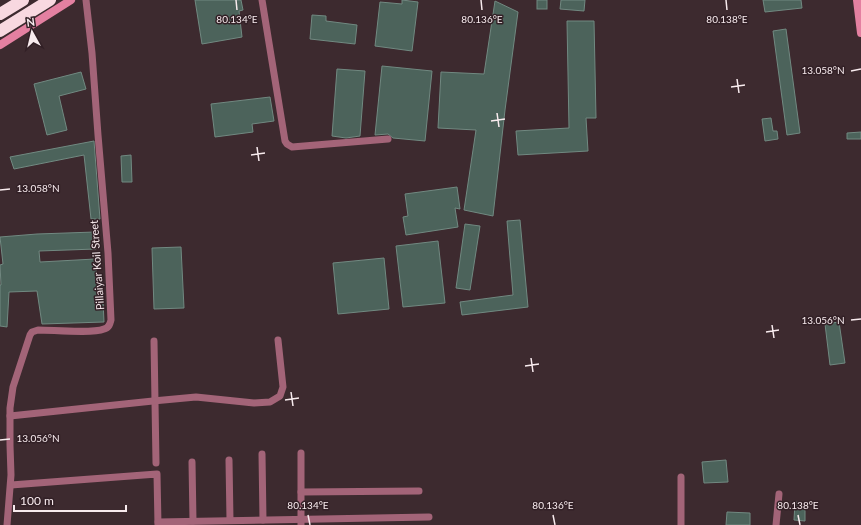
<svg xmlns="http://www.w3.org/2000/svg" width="861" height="525" font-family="Lato,sans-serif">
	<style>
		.building { fill: #4c635b; stroke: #718981 }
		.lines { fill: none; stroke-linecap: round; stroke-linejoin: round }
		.street { stroke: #a36478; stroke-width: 7 }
		.secondary { stroke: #e480a1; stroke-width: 8 }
		.highway { stroke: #f8d8e0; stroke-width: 12 }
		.ticks { fill: none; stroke: #f8ebee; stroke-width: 1.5 }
		.labels { text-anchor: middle; stroke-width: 3; stroke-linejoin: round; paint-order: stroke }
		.street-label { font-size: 11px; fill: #f8ebee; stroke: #322026 }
		.ticks-label { font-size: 10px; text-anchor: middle; fill: #f8ebee; stroke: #322026; stroke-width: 3; stroke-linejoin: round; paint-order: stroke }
	</style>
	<rect width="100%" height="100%" fill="#3d2a2f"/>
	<g class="building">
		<path d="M195,0H241L243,10L239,11L242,37L202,44Z"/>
		<path d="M402,0L418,2L412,51L375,46L380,2L402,4Z"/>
		<rect x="537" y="0" width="10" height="9"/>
		<path d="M561,0H585L584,11L560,9Z"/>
		<path d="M763,0H801L802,8L765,12Z"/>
		<path d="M495,1L518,12L505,110L493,216L464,210L476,130L438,128L441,72L484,74Z"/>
		<path d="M312,15L326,16V21L357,25L355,44L310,39Z"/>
		<path d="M567,21H594L596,118H586L588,151L518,155L516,131L569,128Z"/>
		<path d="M786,29L800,133L787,135L773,31Z"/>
		<path d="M382,66L432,71L425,141L393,138L388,134L375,135Z"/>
		<path d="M337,69L365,71L360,136L346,138L332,136Z"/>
		<path d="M81,72L86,89L59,96L67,130L47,135L34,84Z"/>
		<path d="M270,97L274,121L252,124L253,132L215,137L211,104Z"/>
		<path d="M771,118L773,131H777L778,139L765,141L762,119Z"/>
		<path d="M861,132V139H847V133Z"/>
		<path d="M94,141L100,219H91L84,155L14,169L10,157Z"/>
		<path d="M131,155L132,182H122L121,156Z"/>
		<path d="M457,187L460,209L455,208L458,227L406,235L403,217L408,216L405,194Z"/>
		<path d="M520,220L528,307L462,315L460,302L513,295L507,221Z"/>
		<path d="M465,224L480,226L470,290L456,288Z"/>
		<path d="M95,232L96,249L39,251L40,262L95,259L97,281L102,280L104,322L42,324L37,291L9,292L7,327L0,326V285H1L0,265L3,264L0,237L37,234Z"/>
		<path d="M438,241L445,303L403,307L396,246Z"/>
		<path d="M181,247L184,308L154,309L152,248Z"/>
		<path d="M384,258L389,309L338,314L333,263Z"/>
		<path d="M839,322L845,363L830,365L825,324Z"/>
		<path d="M726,460L728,482L704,483L702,462Z"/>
		<path d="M795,502L805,503V521L794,520Z"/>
		<path d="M727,512L750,513V525H726Z"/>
	</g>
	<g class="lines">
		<g class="street">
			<path d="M262,0L285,141L287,144L292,147L388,139"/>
			<path d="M154,341L156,463"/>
			<path d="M10,416L153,401L196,397L254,403L270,402L280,396L283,387L278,340"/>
			<path d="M301,453V525"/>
			<path d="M262,454L263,520"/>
			<path d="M229,460L230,520"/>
			<path d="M192,462L193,521"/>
			<path d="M681,477V525"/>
			<path d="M11,485L157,474L158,525"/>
			<path d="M301,492L419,491"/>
			<path d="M158,522L429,517"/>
			<path d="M7,525L11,475L10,445V408L13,387L30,335L32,332L38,330C53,330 92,334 104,329C109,328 110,324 111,320L108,253L98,135L92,53L86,0"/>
			<path d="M776,525L779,494"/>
		</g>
		<g class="secondary">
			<path d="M857,0L861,33"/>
			<path d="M0,45L71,0"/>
		</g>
		<g class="highway">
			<path d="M0,14L23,0"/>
			<path d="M0,31L50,0"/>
		</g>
	</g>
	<path class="ticks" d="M236,0L237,10M481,0L482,10M726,0L727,10M851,71L861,69M737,79L739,93M731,87L745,85M497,113L499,127M491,121L505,119M257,147L259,161M251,155L265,153M0,190L10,189M851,320L861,319M772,325L774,338M766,332L779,330M531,358L533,372M525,366L539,364M291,392L293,406M285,400L299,398M0,440L10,439M308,515L310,525M553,515L555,525M798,515L800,525"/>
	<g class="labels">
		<g class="street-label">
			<text transform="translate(97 265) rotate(-94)" y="4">Pillaiyar Koil Street</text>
		</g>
	</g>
	<g class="ticks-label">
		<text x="237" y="23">80.134°E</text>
		<text x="482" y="23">80.136°E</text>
		<text x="727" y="23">80.138°E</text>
		<text x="823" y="74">13.058°N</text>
		<text x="38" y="192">13.058°N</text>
		<text x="823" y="324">13.056°N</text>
		<text x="38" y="442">13.056°N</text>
		<text x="308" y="509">80.134°E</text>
		<text x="553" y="509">80.136°E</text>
		<text x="798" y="509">80.138°E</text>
	</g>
	<g transform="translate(32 32) rotate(352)" stroke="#322026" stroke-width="3" paint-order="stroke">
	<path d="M0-3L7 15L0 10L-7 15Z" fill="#f8ebee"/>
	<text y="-6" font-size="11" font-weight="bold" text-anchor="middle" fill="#f8ebee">N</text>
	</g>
	<path d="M14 505v6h112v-6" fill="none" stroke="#f8ebee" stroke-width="2"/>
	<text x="20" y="505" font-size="12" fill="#f8ebee" stroke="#322026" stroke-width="3" paint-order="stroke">100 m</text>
</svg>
